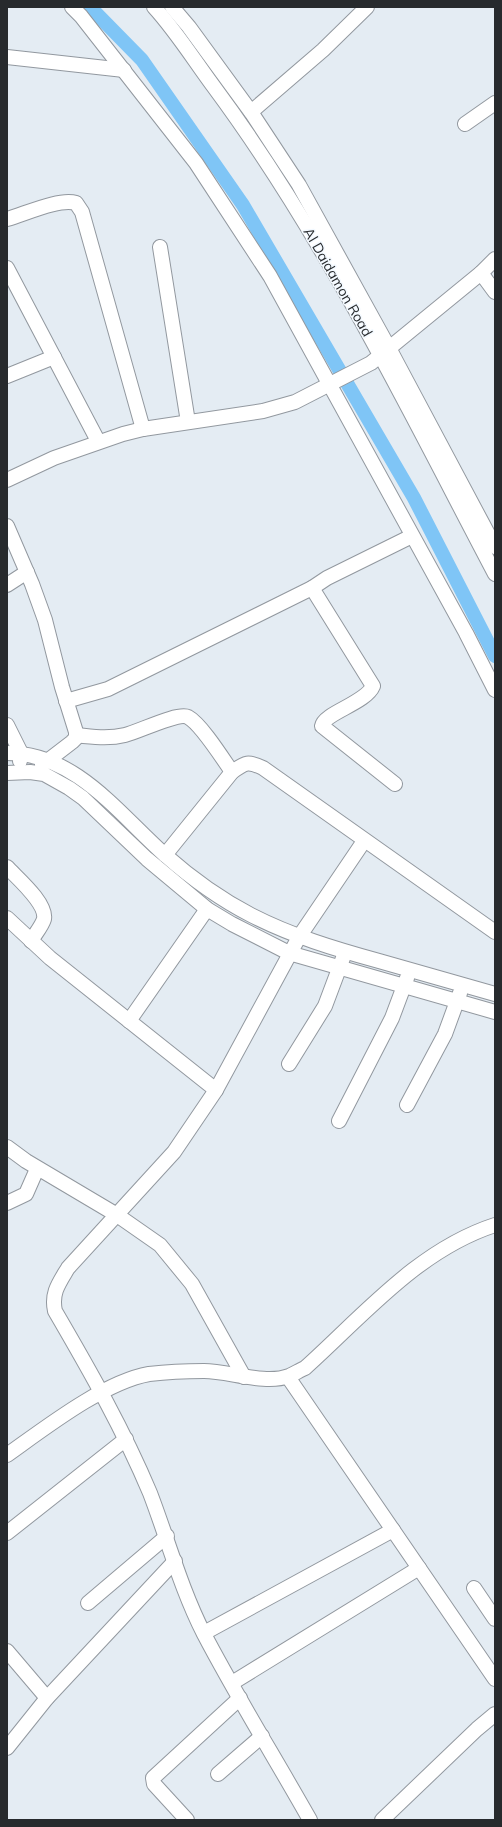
<svg xmlns="http://www.w3.org/2000/svg" width="502" height="1827" font-family="Mulish,sans-serif">
	<style>
		.lines { fill: none; stroke-linecap: round; stroke-linejoin: round }
		.canal { stroke: #7fc5f6; stroke-width: 14 }
		.minor-casing { stroke: #92989f; stroke-width: 16 }
		.minor { stroke: #fff; stroke-width: 14 }
		.labels { text-anchor: middle; stroke-width: 3; stroke-linejoin: round; paint-order: stroke }
		.street-label { font-size: 14px; fill: #272a2d; stroke: #f3f9ff }
	</style>
	<rect width="100%" height="100%" fill="#e4ecf3"/>
	<g class="lines">
		<path class="canal" d="M90,7L142,60L243,205L414,498L495,656"/>
		<g class="minor-casing">
			<g id="minor">
				<path d="M72,7L81,16L196,163L270,276L466,633L495,690"/>
				<path d="M154,7C176,31 194,60 214,87C326,238 408,409 495,574"/>
				<path d="M172,7L189,27L251,112L299,185L389,348L495,547"/>
				<path d="M7,57L124,70"/>
				<path d="M251,112L323,50L367,7"/>
				<path d="M465,124L495,103"/>
				<path d="M7,219C25,214 59,198 76,203L82,212L143,429"/>
				<path d="M160,247L188,422"/>
				<path d="M7,268L98,441"/>
				<path d="M481,273L495,292"/>
				<path d="M7,376L54,357"/>
				<path d="M7,480L54,458L123,434L143,429L263,411L295,402L371,363L481,273L495,259"/>
				<path d="M7,526L32,584L45,620L62,687L76,732V738L72,742L42,765"/>
				<path d="M7,585L27,572"/>
				<path d="M66,701L108,689L312,588"/>
				<path d="M7,725L21,753L20,761"/>
				<path d="M76,735C92,737 109,739 125,735C138,732 178,712 188,717C201,724 223,759 232,772"/>
				<path d="M7,753C75,753 118,813 165,855C191,878 220,899 251,915C292,936 335,949 379,961C418,972 456,983 495,994"/>
				<path d="M7,773L30,772L44,774L69,788L83,798L147,859L207,909L232,924L289,953L495,1012"/>
				<path d="M395,784L322,726C324,713 366,703 373,686L312,588L327,578L412,536"/>
				<path d="M165,855L232,772C246,762 248,761 263,768L495,932"/>
				<path d="M7,867C17,878 47,903 44,919C42,926 35,934 31,941"/>
				<path d="M7,918L50,958L216,1090"/>
				<path d="M129,1021L207,909"/>
				<path d="M289,1064L325,1006L343,958"/>
				<path d="M407,1105L445,1034L460,993"/>
				<path d="M339,1121L392,1018L407,978"/>
				<path d="M7,1147L26,1161L117,1215L160,1245L192,1284L244,1377"/>
				<path d="M7,1203L26,1194L37,1169"/>
				<path d="M288,1377L495,1679"/>
				<path d="M7,1455C45,1428 104,1382 149,1374C166,1372 187,1371 204,1371C229,1371 265,1385 289,1376C294,1374 300,1370 305,1368C364,1315 418,1250 495,1225"/>
				<path d="M7,1533L126,1439"/>
				<path d="M474,1588L495,1619"/>
				<path d="M88,1603L167,1536"/>
				<path d="M204,1633L393,1530"/>
				<path d="M7,1651L47,1698"/>
				<path d="M232,1683L419,1568"/>
				<path d="M7,1748L47,1698L175,1561"/>
				<path d="M218,1774L262,1736"/>
				<path d="M187,1820L154,1784L153,1778L240,1698"/>
				<path d="M310,1820C275,1758 237,1697 204,1634C181,1589 168,1540 150,1493C123,1429 90,1371 55,1311C51,1293 59,1283 68,1268L174,1152L216,1090L299,937L364,841"/>
				<path d="M382,1820L477,1729L495,1714"/>
			</g>
		</g>
		<use href="#minor" class="minor"/>
	</g>
	<g class="labels">
		<g class="street-label">
			<text transform="translate(338 282) rotate(60)" y="5">Al Daidamon Road</text>
		</g>
	</g>
	<rect width="502" height="1827" fill="none" stroke="#272a2d" stroke-width="16"/>
</svg>
